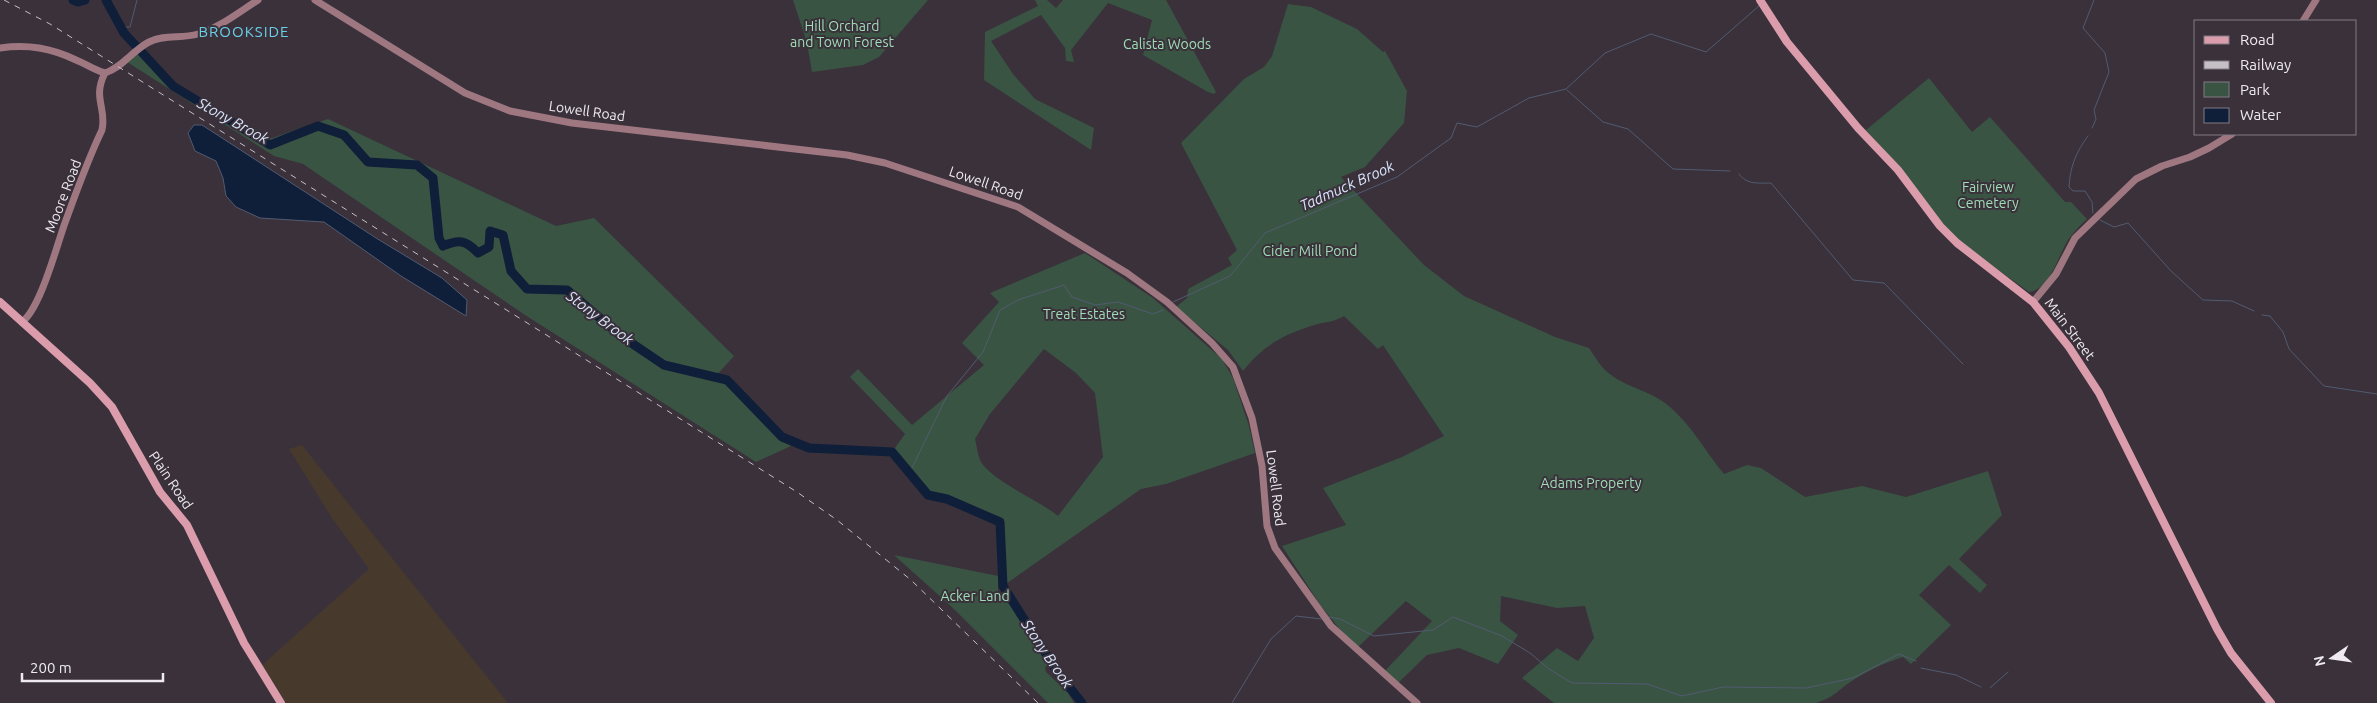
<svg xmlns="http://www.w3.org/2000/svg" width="2377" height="703" font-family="Ubuntu,sans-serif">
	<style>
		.education { fill: #473a2c }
		.green { fill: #395443; fill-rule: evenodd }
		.water { fill: #0f1e39; stroke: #525b70 }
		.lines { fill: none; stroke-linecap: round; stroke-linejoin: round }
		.stream { stroke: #525b70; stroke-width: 1 }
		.river { stroke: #0f1e39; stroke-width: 9 }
		.tertiary { stroke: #9f7781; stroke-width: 7 }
		.secondary { stroke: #db9cac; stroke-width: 8 }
		.rail { stroke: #c5bfc6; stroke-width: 1; stroke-dasharray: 6 6; stroke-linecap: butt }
		.labels { text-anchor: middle; stroke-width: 4; stroke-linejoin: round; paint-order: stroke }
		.park-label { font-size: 14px; fill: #9fdeb6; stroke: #3a313b }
		.street-label { font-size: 14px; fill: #efeaf0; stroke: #3a313b }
		.neighbourhood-label { font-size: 15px; letter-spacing: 1px; fill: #6bcfe9; stroke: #3a313b }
		.water-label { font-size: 15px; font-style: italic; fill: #d8e5fc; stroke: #3a313b }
	</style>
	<rect width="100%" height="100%" fill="#3a313b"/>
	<path class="education" d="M302,445L344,498L508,703H286L262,665L369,569L332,518L289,449Z"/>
	<g class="green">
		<path d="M793,0H928L879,57L863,65L812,72L807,43Z"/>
		<path d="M1035,0H1047L1056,8L1063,0H1166L1216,92L1214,94L1208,92L1143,55L1152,20L1108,3L1071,50L1074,62L1066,61L1065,48L1041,15L991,41L1013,74L1035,99L1094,128L1091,150L984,80L985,32L1038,6Z"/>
		<path d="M1288,4L1311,7L1357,29L1383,52L1385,51L1407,91L1404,123L1365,167L1341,177L1424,265L1464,296L1555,337L1589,348C1596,358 1601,368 1611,375C1627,387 1649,391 1665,403C1690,422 1705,451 1724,474L1747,465L1761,468L1805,497L1862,486L1906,497L1988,471L2002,515L1959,559L1987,585L1980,593L1949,565L1919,595L1951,625L1911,664L1903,657C1883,663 1863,673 1846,685C1833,695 1833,697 1816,703H1554L1522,678L1557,648L1578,661L1594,638L1585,606L1557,608L1501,596L1500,621L1518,635L1498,664L1459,648L1427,655L1396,685L1383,673L1432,621L1406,601L1356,649L1321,606L1282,546L1346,525L1323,488L1402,457L1444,436L1383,345L1378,349L1344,316C1336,321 1327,322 1318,324C1286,333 1263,345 1243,371L1228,350L1176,307L1187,298L1188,289L1232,265L1228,258L1237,250L1181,143L1244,79L1264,67L1272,56Z"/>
		<path d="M136,50L173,87L272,138L328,119L556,226L594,218L734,356L715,377L727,380L791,446L756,462L525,315L303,164L274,156L124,60Z"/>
		<path d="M1929,78L1972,132L1990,117L2065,202H2071L2087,219C2080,225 2074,232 2068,240C2058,256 2050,289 2029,292L1966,247L1948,231L1888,155L1866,130Z"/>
		<path d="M1085,253L1153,298L1222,359L1233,378L1249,426L1255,453L1166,484L1141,489L1003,586L1000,522L947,499L928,495L892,452L905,434L850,377L858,369L912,425L984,365L962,343L999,302L990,293ZM1044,349L1076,373L1095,393L1103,457L1058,516C1034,497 1003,487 983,465C978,459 977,446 975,439L990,414Z"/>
		<path d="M894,555L998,576V591L1006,597L1049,665L1045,667L1046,672L1068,693L1074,703H1048L954,609Z"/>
	</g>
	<path class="water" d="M194,125H202L376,238L442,278L467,300L466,316L401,276L324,222L260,218L236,207L226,196L223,178L216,161L195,151L188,133Z"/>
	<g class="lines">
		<g class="stream">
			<path d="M120,27H130L137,0"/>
			<path d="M1567,90L1603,122L1628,129L1673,169L1730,171"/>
			<path d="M2092,128L2096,119L2094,110L2109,72L2105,53L2083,28L2094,0"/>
			<path d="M2088,136C2076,152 2070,167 2069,187L2073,191H2085L2092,202L2093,213"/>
			<path d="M1739,174C1747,185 1758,183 1771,183L1853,280L1884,283L1963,364"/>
			<path d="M2100,220L2114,227L2128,223L2171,271L2203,300L2232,301L2254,311"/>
			<path d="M1173,302L1230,276L1265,233L1397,177L1451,138L1457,123L1477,127L1529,98L1566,89L1605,53L1651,34L1706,52L1759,6"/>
			<path d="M2262,315L2270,316L2283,332L2289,349L2324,386L2377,394"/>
			<path d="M910,472L947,396L983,352L1000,310L1018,300L1064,285L1072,297L1095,305L1118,302L1153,314L1163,310"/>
			<path d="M1328,617L1340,619L1374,636L1433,630L1453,617L1502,636L1530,653L1549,669L1572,683L1647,684L1682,696L1723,687L1806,688L1853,678L1899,654L1916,661"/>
			<path d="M1921,668L1956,675L1981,687"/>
			<path d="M1990,688L2008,672"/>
			<path d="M1232,703L1271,639L1296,616L1321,619"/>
		</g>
		<g class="river">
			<path d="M73,0L78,2L85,0"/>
			<path d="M106,0L124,33L173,86L270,145L318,126L344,135L368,162L417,165L433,178L439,238L443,246C459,239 466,240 478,253L489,247L490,231L503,235L511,271L527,289L567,290L621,336L664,365L727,380L782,437L809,448L892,452L928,495L947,499L1000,522L1003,586L1058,673L1082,703"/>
		</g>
		<g class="tertiary">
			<path d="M315,0L465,93L510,111L572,123L847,155L885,163L1018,207L1127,273L1167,302L1212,343L1233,367L1252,418L1262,466L1267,526L1275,548L1331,626L1417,703"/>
			<path d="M2303,21L2316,0"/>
			<path d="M0,48C28,44 51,48 76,60C86,64 94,70 105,73C122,68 133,50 149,42C165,34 181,39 198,34C219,28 239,12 258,0"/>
			<path d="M2033,302L2056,274L2075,238L2136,179L2162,166L2190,157L2209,148L2232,134"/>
			<path d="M22,322C41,308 57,244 66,220C77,190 88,159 102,130C107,108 92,98 105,73"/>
		</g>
		<g class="secondary">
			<path d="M1760,0L1787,42L1858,128L1898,170L1940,226L1957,243L2033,302L2069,347L2099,393L2217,629L2231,653L2271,703"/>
			<path d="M0,302L90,383L112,407L160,492L187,525L244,643L281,703"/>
		</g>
		<path class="rail" d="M4,0L50,24L797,492L837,520L911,580L1038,703"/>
	</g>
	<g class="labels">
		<g class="park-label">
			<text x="842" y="31">Hill Orchard<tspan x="842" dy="16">and Town Forest</tspan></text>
			<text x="1167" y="49">Calista Woods</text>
			<text x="1988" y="192">Fairview<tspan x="1988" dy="16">Cemetery</tspan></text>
			<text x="1310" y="256">Cider Mill Pond</text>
			<text x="1084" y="319">Treat Estates</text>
			<text x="1591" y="488">Adams Property</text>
			<text x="975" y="601">Acker Land</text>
		</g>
		<g class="street-label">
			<text transform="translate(587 111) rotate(8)" y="5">Lowell Road</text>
			<text transform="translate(986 183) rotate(19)" y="5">Lowell Road</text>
			<text transform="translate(63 196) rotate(-69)" y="5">Moore Road</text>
			<text transform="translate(2070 329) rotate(53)" y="5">Main Street</text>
			<text transform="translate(171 480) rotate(56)" y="5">Plain Road</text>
			<text transform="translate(1276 488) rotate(83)" y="5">Lowell Road</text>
		</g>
		<g class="neighbourhood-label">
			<text x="244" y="37">BROOKSIDE</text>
		</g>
		<g class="water-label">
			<text transform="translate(233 121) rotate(29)" y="5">Stony Brook</text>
			<text transform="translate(1347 186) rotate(-24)" y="5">Tadmuck Brook</text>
			<text transform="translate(600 318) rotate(37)" y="5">Stony Brook</text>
			<text transform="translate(1047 654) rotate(56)" y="5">Stony Brook</text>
		</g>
	</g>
	<rect x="2194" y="20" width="162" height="115" fill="#3a313b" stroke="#827b83"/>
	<rect x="2204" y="36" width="25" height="8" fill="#db9cac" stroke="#827b83"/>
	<text x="2240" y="45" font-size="15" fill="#efeaf0">Road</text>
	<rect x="2204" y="61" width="25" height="8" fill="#c5bfc6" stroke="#827b83"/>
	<text x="2240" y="70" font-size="15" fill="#efeaf0">Railway</text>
	<rect x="2204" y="82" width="25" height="15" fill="#395443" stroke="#827b83"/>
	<text x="2240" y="95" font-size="15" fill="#efeaf0">Park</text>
	<rect x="2204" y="108" width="25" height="15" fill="#0f1e39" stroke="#827b83"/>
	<text x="2240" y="120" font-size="15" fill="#efeaf0">Water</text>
	<g transform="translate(2332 658) rotate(257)" stroke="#3a313b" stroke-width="4" paint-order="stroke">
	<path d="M0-4L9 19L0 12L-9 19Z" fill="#efeaf0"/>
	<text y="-8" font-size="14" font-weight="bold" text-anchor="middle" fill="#efeaf0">N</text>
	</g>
	<path d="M22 673v8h141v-8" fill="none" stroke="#efeaf0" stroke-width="2.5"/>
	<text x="30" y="673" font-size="15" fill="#efeaf0" stroke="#3a313b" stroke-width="4" paint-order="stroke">200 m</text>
</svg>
